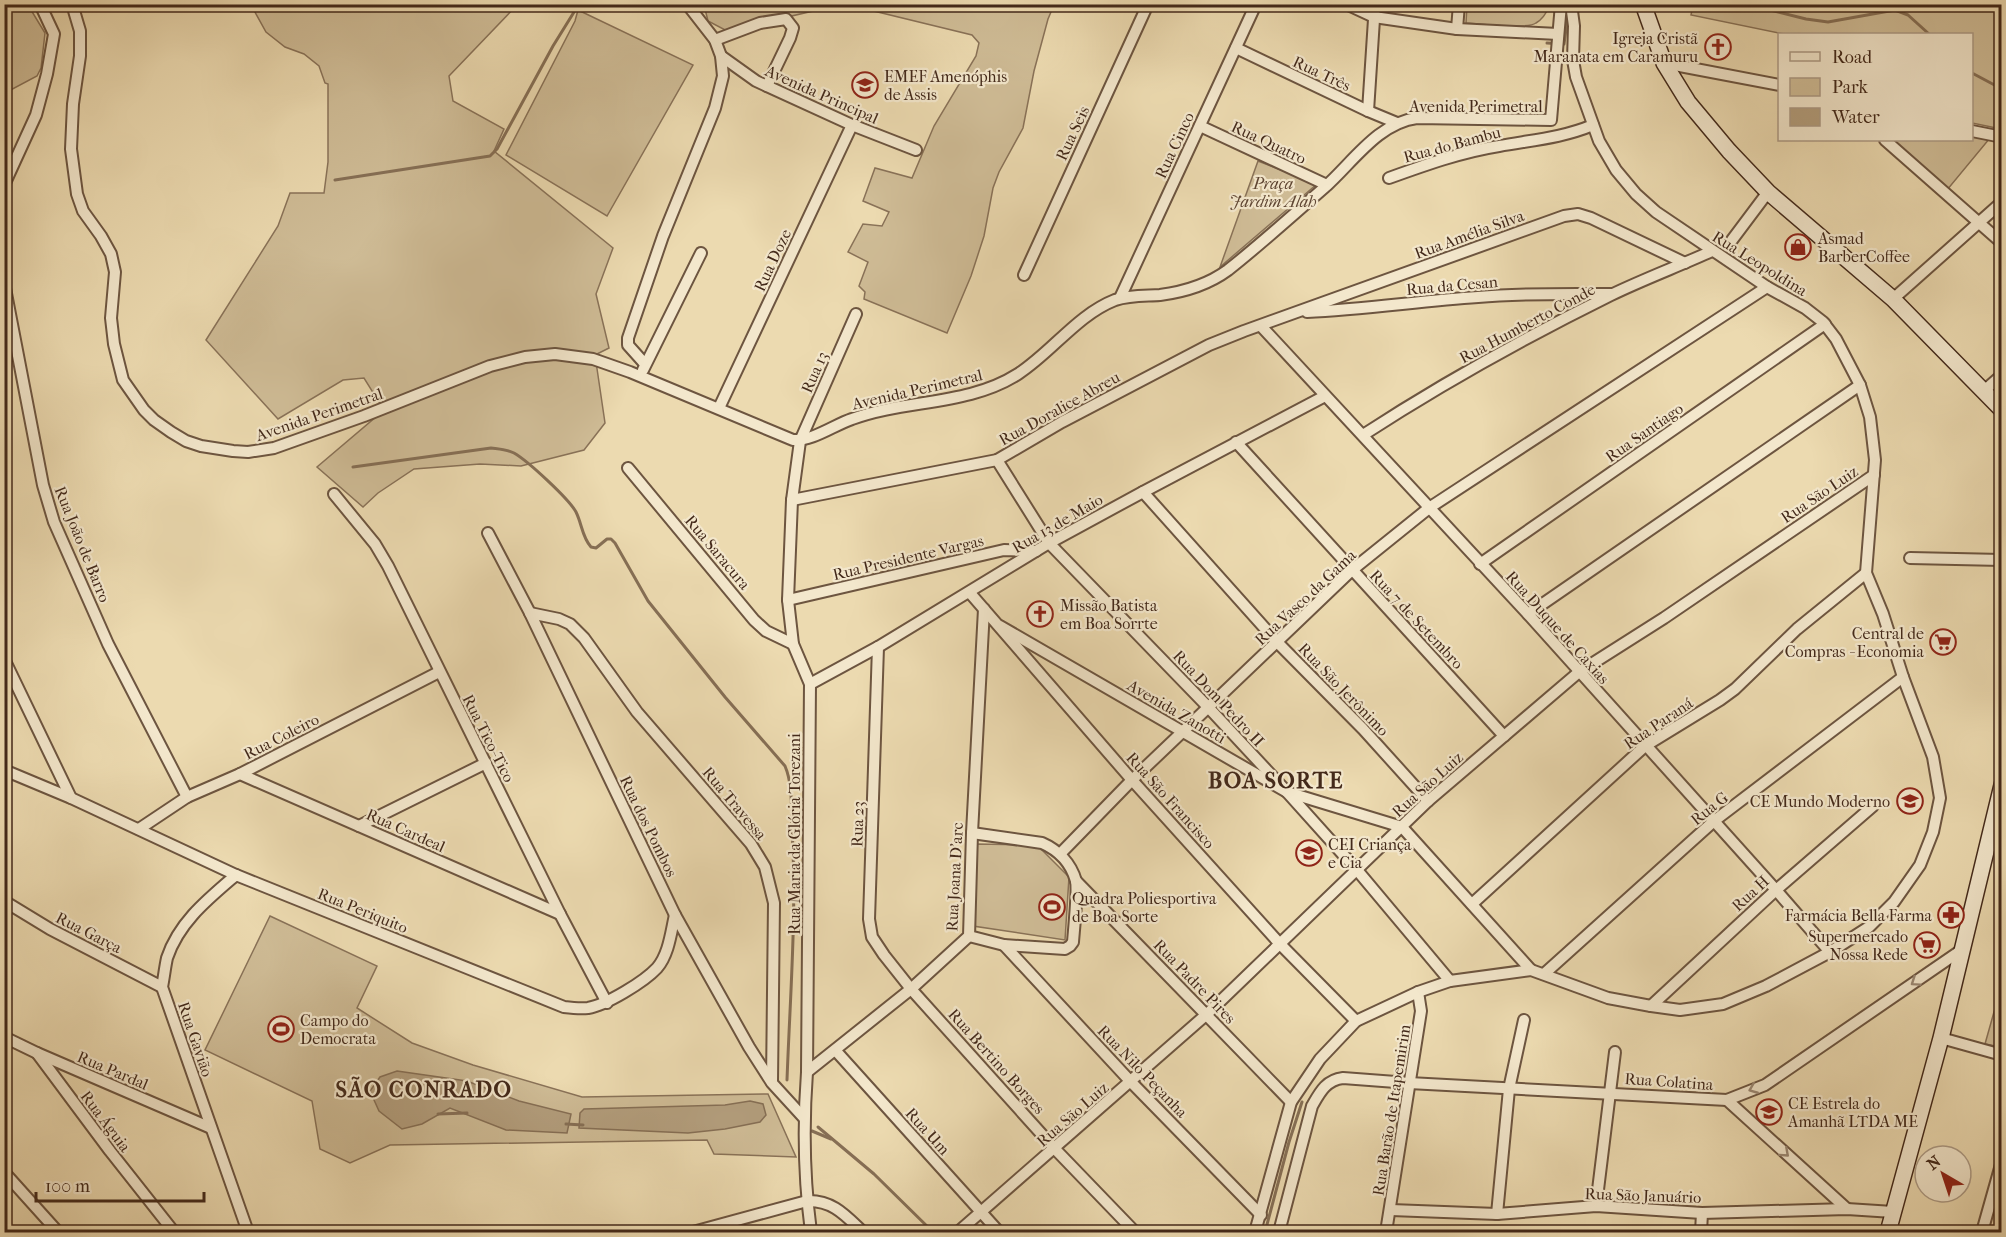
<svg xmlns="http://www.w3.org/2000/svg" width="2006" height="1237" font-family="'IM FELL French Canon',serif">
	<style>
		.green { fill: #cfbc96; stroke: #897258; stroke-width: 1.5 }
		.water { fill: #b39e7d; stroke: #866f55; stroke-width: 1.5 }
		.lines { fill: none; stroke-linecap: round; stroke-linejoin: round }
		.stream { stroke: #866f55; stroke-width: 3 }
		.street-casing { stroke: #6d5540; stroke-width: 14 }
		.secondary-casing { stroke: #43291a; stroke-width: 18 }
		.street { stroke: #f3e7cc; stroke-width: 10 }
		.secondary { stroke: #f3e7cc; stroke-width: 15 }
		.oneway { stroke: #9b8873 }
		.labels { text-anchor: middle; stroke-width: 4.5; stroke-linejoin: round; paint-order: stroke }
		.poi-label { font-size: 16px; fill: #43291a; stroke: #f3e7cc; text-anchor: start }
		.street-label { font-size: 16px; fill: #43291a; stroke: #f3e7cc }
		.park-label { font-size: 16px; font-style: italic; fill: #5f4633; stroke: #f3e7cc }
		.district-label { font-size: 22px; font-weight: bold; letter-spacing: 1.5px; fill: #43291a; stroke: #f3e7cc }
	</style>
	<rect width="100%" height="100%" fill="#ecdab0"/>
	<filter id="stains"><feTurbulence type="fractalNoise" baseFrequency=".00333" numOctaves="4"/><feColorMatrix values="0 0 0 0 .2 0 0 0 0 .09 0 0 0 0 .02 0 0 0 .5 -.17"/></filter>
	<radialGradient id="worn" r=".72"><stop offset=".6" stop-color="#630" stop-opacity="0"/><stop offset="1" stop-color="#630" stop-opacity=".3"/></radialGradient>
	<g class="green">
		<path d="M5,4L28,5L45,33L41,68L37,76L5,93Z"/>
		<path d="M251,5H517L449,76L453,101L504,129L494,151L613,248L596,294L609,348L595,355L605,423L584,450L521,466L480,464L414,469L378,493L363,507L317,467L384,410L364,378L343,380L278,419L206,340L278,226L290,193H324L328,162V84L325,83L319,66L304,54L285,47L266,32Z"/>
		<path d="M704,5H839L727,31L708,21Z"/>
		<path d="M849,5H1054L1048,19L1034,71L1023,128L999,172L993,188L984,236L971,276L947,333L864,299L865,292L859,286L868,262L848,252L863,224L882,226L889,212L863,201L875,168L912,178L934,126L976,56L979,43L972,35Z"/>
		<path d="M1467,5V4L1550,5C1547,12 1543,19 1536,23C1526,30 1480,24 1466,23Z"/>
		<path d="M1693,5H2001V129L1972,123V34H1784L1691,15Z"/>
		<path d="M578,10L693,65L607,216L506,155L575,21Z"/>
		<path d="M1972,134L1990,138L1947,190L1888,140H1972Z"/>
		<path d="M1258,161L1317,184L1220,267Z"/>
		<path d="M977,844L1037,845L1069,877L1065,940L973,926Z"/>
		<path d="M270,916L377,966L357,1008L412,1043L473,1065L582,1097L768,1094L796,1157L714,1154L707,1140L390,1145L350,1163L320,1149L312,1101L205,1050Z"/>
		<path d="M2001,987V1047L1985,1044Z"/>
	</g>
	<g class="water">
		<path d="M397,1071L467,1081L519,1101L571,1114L567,1133L506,1130L450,1108L422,1124L402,1129L379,1111L370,1091L380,1077Z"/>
		<path d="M750,1101L763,1104L766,1115L760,1122L725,1129L688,1133L579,1128L580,1113L584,1109L725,1105Z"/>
	</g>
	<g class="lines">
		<g class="stream">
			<path d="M1746,4L1806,19L1828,22L1895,10L1908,15L1929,34"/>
			<path d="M1574,11L1639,6"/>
			<path d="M1547,43L1564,44L1568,14"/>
			<path d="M1972,73L2002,89"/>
			<path d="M335,180L490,156L497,149L553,46L579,4"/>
			<path d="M353,467L491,448C499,449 506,449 514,453C528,461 569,499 576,512C582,524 582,537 591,547L596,548L607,539H611L615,543L648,601L725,697L785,766C793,785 791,808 792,829C797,912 790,997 787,1080"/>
			<path d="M438,1114L467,1113"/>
			<path d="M566,1124L583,1125"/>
			<path d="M818,1127L874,1174L933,1232"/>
			<path d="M812,1131L831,1139"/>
			<path d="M1265,1232L1289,1142L1302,1102"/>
		</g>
		<g class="street-casing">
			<g id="street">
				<path d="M72,4L80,31V56L73,104L71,149L77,194L83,211L101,236L111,254L115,272L111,318L114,344L123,380L144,410L154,420L171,432L186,441L201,446L233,451L248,452L274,448L364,416L490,366L525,357L555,354L593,359L630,372L793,440C813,441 834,425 852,419C906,399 968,406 1018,374C1052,352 1077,315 1115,300C1130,295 1145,296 1160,295C1183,292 1209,284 1228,270C1261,244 1293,215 1325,187C1353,162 1378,123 1417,118L1551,120L1561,4"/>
				<path d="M1346,4L1374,17L1457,29L1558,34"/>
				<path d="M1457,29L1459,4"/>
				<path d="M715,40L760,23L786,19L793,28L790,38L767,86"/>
				<path d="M1236,48L1368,111L1397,123"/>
				<path d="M721,56L756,81L852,125L916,150"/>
				<path d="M1664,63L1780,85"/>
				<path d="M1368,111L1375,4"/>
				<path d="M1200,126L1327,185"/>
				<path d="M1972,131L2002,137"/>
				<path d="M1885,140L2002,243"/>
				<path d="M1389,178C1425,165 1461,152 1499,146C1532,140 1562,138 1593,125"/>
				<path d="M4,185L36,115L47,74L54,34L40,4"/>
				<path d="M1732,240L1768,192"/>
				<path d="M1024,275L1148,4"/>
				<path d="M4,283L43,485L54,522L108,644L187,797"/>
				<path d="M1120,298L1256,4"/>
				<path d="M1893,299L2002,202"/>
				<path d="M1307,312C1364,309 1421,301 1478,297C1522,293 1567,294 1612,294"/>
				<path d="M1261,326L1528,614L1776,890L1830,952"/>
				<path d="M645,364L628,345V338L663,236L715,108L723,76L721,56L715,40L687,4"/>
				<path d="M643,370L701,253"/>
				<path d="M1985,390L2002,375"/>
				<path d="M719,408L852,125"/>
				<path d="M1363,435C1443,383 1526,337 1611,295C1644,279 1679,266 1712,251"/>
				<path d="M1236,442L1504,736"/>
				<path d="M997,460L1049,543L1208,707L1287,792L1357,870L1450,981"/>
				<path d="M628,468L754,620L766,631L793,644"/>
				<path d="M1143,492L1278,643L1363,729L1428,801"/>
				<path d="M334,494L375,544L388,566L560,914L607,1003"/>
				<path d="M792,500L997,460L1062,422L1209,345L1244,331L1564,216L1578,214L1591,218L1685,263"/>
				<path d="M488,533L530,613L675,915L749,1047L772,1083L804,1118"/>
				<path d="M1910,558L2002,560"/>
				<path d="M1480,564L1825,324"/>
				<path d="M970,593L1132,780L1280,944L1356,1021"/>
				<path d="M788,600L1004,550L1036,551"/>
				<path d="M530,613L559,619L570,624L584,638L637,712L751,844L765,867L774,903L772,1082"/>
				<path d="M1528,614L1860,385"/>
				<path d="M1000,626L1287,792L1402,827L1531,970"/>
				<path d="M878,647L869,919L872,937L884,955L911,989L1055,1149L1135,1232"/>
				<path d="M4,659L71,798"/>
				<path d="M810,684L878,647L1049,543L1143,492L1325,396"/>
				<path d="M4,770L71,798L236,875L564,1007C572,1008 580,1009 588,1008C606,1005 644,982 657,968C669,954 671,932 675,915"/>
				<path d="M240,774L560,914"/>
				<path d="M359,826L486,763"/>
				<path d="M139,829L187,797L240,774L439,672"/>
				<path d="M1060,854L1132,780L1352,570L1429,508L1767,287"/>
				<path d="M236,875C208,899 179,922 167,958C165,967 164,977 162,987L248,1232"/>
				<path d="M1076,881L1291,1102"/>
				<path d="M4,901L50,929L162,987"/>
				<path d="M1472,904L1645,746L1720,700L1735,689L1797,629L1866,573"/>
				<path d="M969,936L1004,945L1065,949L1070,946L1073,942C1074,929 1078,891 1076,881C1071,863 1058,850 1042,843L972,833"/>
				<path d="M1004,945L1131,1082L1261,1215"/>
				<path d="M1544,974L1714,821L1903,677"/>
				<path d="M1651,1006L1776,890L1873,806"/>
				<path d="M4,1037L37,1053L211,1128"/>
				<path d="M1941,1038L2002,1055"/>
				<path d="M836,1051L999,1232"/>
				<path d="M37,1053L110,1151L174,1232"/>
				<path d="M807,1072L911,989L969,936L972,833L984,609"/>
				<path d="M1727,1100L1847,1209"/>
				<path d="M4,1172L58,1232"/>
				<path d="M1596,1206L1615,1052"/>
				<path d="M1391,1210L1497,1214L1596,1206L1702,1213L1847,1209L1893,1212"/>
				<path d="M1497,1214L1509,1089L1524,1020"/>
				<path d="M693,1232L807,1201C833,1200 846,1216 863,1232"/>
				<path d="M811,1232C804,1179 803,1126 807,1072L810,684L793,644L788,600L792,500L800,441L856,314"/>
				<path d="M958,1232L1207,1014L1428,801L1579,672L1664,618L1874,475"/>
				<path d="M1255,1232L1291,1102L1320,1059L1356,1021L1418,992L1450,981L1531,970L1608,998L1651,1006L1680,1010L1723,1004L1766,986L1830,952L1869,927L1894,902L1920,865L1933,832L1940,798L1933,757L1903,677L1883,614L1866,573L1875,460L1870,417L1860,385L1836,339L1823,322L1805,308L1767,287L1656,212L1636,194L1616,170L1599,141L1576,77L1573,60L1574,26L1571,4"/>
				<path d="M1279,1232L1312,1106C1320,1092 1326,1080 1343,1078L1409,1083L1727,1100L1765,1085L1963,949"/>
				<path d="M1386,1232L1421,1011L1418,992"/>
				<path d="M1701,1232L1702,1213"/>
				<path d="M1982,1232L2002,1161"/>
			</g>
		</g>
		<g class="secondary-casing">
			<g id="secondary">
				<path d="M1643,4L1664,63L1688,102L1729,151L1768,192L1893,299L2002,410"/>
				<path d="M1888,1232L1941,1038L2002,785"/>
			</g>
		</g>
		<use href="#street" class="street"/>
		<use href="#secondary" class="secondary"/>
	</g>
	<defs><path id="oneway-chevron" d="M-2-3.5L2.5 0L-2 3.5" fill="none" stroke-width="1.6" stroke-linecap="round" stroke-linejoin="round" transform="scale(1.5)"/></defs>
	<g class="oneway">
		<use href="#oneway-chevron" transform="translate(1915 982) rotate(146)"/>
		<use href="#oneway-chevron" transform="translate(1753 1089) rotate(158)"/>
		<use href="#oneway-chevron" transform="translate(1785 1153) rotate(42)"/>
	</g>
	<defs>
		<g id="church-ring" transform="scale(1.35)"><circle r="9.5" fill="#f3e7cc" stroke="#8f2418" stroke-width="1.5"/><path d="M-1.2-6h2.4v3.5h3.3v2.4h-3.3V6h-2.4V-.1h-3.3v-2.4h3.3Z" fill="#8f2418"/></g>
		<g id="school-ring" transform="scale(1.35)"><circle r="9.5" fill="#f3e7cc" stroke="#8f2418" stroke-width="1.5"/><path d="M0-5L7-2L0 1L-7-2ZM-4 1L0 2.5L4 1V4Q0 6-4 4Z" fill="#8f2418"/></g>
		<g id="shop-ring" transform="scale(1.35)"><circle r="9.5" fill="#f3e7cc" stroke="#8f2418" stroke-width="1.5"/><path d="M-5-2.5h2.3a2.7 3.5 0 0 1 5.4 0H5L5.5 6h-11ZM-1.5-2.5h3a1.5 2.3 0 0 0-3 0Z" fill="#8f2418"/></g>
		<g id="supermarket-ring" transform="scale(1.35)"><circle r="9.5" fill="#f3e7cc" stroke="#8f2418" stroke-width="1.5"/><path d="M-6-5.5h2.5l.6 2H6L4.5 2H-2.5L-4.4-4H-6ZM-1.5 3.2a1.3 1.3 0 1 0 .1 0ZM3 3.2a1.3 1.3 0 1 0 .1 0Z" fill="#8f2418"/></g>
		<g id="stadium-ring" transform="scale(1.35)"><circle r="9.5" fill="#f3e7cc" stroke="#8f2418" stroke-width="1.5"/><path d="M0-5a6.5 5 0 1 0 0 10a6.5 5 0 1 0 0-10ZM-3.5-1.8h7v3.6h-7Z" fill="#8f2418"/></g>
		<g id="pharmacy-ring" transform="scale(1.35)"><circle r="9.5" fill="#f3e7cc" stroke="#8f2418" stroke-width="1.5"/><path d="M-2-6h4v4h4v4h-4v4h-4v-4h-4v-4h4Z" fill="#8f2418"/></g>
	</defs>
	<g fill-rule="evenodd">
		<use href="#church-ring" x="1718" y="47"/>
		<use href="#school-ring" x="865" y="85"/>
		<use href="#shop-ring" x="1798" y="247"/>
		<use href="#church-ring" x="1040" y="614"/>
		<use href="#supermarket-ring" x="1943" y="642"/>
		<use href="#school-ring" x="1910" y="801"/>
		<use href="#school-ring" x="1309" y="853"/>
		<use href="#stadium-ring" x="1052" y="907"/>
		<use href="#pharmacy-ring" x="1951" y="915"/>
		<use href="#supermarket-ring" x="1927" y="945"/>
		<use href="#stadium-ring" x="281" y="1029"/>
		<use href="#school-ring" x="1769" y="1112"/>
	</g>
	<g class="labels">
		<g class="poi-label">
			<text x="1698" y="44" text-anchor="end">Igreja Cristã<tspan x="1698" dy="18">Maranata em Caramuru</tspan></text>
			<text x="884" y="82">EMEF Amenóphis<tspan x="884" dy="18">de Assis</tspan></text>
			<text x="1818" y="244">Asmad<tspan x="1818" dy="18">BarberCoffee</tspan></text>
			<text x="1060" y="611">Missão Batista<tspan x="1060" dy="18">em Boa Sorrte</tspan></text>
			<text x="1924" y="639" text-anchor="end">Central de<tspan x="1924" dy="18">Compras - Economia</tspan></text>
			<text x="1890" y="807" text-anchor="end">CE Mundo Moderno</text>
			<text x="1328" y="850">CEI Criança<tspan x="1328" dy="18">e Cia</tspan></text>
			<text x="1072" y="904">Quadra Poliesportiva<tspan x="1072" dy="18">de Boa Sorte</tspan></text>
			<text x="1932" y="921" text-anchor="end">Farmácia Bella Farma</text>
			<text x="1908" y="942" text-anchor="end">Supermercado<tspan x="1908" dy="18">Nossa Rede</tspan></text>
			<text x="300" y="1026">Campo do<tspan x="300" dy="18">Democrata</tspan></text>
			<text x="1788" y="1109">CE Estrela do<tspan x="1788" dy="18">Amanhã LTDA ME</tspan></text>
		</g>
		<g class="street-label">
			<text transform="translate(1322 73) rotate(25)" y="6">Rua Três</text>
			<text transform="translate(822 94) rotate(24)" y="6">Avenida Principal</text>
			<text x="1476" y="112">Avenida Perimetral</text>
			<text transform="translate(1072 133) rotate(-65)" y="6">Rua Seis</text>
			<text transform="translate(1269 142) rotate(25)" y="6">Rua Quatro</text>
			<text transform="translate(1452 144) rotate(-15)" y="6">Rua do Bambu</text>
			<text transform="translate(1174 145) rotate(-65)" y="6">Rua Cinco</text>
			<text transform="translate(1469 234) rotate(-20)" y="6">Rua Amélia Silva</text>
			<text transform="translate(772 260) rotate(-65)" y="6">Rua Doze</text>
			<text transform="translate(1760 263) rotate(32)" y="6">Rua Leopoldina</text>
			<text transform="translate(1452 285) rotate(-5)" y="6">Rua da Cesan</text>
			<text transform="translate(1527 323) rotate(-28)" y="6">Rua Humberto Conde</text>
			<text transform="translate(814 372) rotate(-66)" y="6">Rua 13</text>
			<text transform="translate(917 389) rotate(-13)" y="6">Avenida Perimetral</text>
			<text transform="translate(1059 408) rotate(-29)" y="6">Rua Doralice Abreu</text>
			<text transform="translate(319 414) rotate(-19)" y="6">Avenida Perimetral</text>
			<text transform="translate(1644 432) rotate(-35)" y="6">Rua Santiago</text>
			<text transform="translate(1819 494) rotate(-34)" y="6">Rua São Luiz</text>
			<text transform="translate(1057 523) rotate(-30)" y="6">Rua 13 de Maio</text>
			<text transform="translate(83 544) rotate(68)" y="6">Rua João de Barro</text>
			<text transform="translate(718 552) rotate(50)" y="6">Rua Saracura</text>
			<text transform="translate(908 557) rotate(-13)" y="6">Rua Presidente Vargas</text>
			<text transform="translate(1305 597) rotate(-43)" y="6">Rua Vasco da Gama</text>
			<text transform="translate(1417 619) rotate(47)" y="6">Rua 7 de Setembro</text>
			<text transform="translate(1558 627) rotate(48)" y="6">Rua Duque de Caxias</text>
			<text transform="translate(1344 689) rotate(46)" y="6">Rua São Jerônimo</text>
			<text transform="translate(1219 698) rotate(47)" y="6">Rua Dom Pedro II</text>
			<text transform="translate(1177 711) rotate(30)" y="6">Avenida Zanotti</text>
			<text transform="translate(1658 723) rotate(-34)" y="6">Rua Paraná</text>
			<text transform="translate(281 736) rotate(-27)" y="6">Rua Coleiro</text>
			<text transform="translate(489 738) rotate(63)" y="6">Rua Tico-Tico</text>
			<text transform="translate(1427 784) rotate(-42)" y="6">Rua São Luiz</text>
			<text transform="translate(1171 800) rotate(48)" y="6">Rua São Francisco</text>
			<text transform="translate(735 803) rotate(50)" y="6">Rua Travessa</text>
			<text transform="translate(1709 808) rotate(-39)" y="6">Rua G</text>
			<text transform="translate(857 824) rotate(-88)" y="6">Rua 23</text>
			<text transform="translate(649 826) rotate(64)" y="6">Rua dos Pombos</text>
			<text transform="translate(406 830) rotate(24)" y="6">Rua Cardeal</text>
			<text transform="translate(794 834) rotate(-90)" y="6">Rua Maria da Glória Torezani</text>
			<text transform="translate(954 877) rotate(-87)" y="6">Rua Joana D'arc</text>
			<text transform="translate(1750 893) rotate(-43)" y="6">Rua H</text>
			<text transform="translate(363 910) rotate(22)" y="6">Rua Periquito</text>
			<text transform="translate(89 932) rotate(27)" y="6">Rua Garça</text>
			<text transform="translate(1195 981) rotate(46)" y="6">Rua Padre Pires</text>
			<text transform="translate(196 1039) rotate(71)" y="6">Rua Gavião</text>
			<text transform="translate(997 1061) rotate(48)" y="6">Rua Bertino Borges</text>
			<text transform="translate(113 1070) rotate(23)" y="6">Rua Pardal</text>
			<text transform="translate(1143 1071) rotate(46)" y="6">Rua Nilo Peçanha</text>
			<text transform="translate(1669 1081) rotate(4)" y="6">Rua Colatina</text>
			<text transform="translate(1391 1110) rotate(-81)" y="6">Rua Barão de Itapemirim</text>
			<text transform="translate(1072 1114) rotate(-41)" y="6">Rua São Luiz</text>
			<text transform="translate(106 1121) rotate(53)" y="6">Rua Águia</text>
			<text transform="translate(928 1131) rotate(48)" y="6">Rua Um</text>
			<text transform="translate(1643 1195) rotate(2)" y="6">Rua São Januário</text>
		</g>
		<g class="park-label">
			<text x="1273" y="189">Praça<tspan x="1273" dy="18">Jardim Alah</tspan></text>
		</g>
		<g class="district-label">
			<text x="1276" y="788">BOA SORTE</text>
			<text x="424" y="1097">SÃO CONRADO</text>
		</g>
	</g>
	<rect width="2006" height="1237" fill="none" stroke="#ecdab0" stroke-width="24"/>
	<rect x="6" y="6" width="1994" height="1225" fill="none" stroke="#43291a" stroke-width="3"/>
	<rect x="12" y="12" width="1982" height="1213" fill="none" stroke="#43291a" stroke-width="1.5"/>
	<rect x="1778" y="33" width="195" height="108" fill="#f3e7cc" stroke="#ad9b85" stroke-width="1.5"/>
	<rect x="1790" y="52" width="30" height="9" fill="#f3e7cc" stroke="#ad9b85" stroke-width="1.5"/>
	<text x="1832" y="63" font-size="18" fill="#43291a">Road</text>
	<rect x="1790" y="78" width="30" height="18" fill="#cfbc96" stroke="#ad9b85" stroke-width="1.5"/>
	<text x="1832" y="93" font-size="18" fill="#43291a">Park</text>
	<rect x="1790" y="108" width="30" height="18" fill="#b39e7d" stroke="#ad9b85" stroke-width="1.5"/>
	<text x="1832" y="123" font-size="18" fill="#43291a">Water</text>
	<g transform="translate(1943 1174) rotate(321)"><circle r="28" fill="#f3e7cc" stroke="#ad9b85" stroke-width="1.5"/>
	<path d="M0-4.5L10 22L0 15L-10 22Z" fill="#8f2418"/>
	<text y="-9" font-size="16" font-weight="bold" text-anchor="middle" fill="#43291a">N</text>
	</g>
	<path d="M36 1192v9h168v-9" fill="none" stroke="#43291a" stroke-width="3"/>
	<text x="45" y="1192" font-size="18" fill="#43291a" stroke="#f3e7cc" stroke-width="4.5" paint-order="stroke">100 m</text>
	<rect width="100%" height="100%" filter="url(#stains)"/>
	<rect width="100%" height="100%" fill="url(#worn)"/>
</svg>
